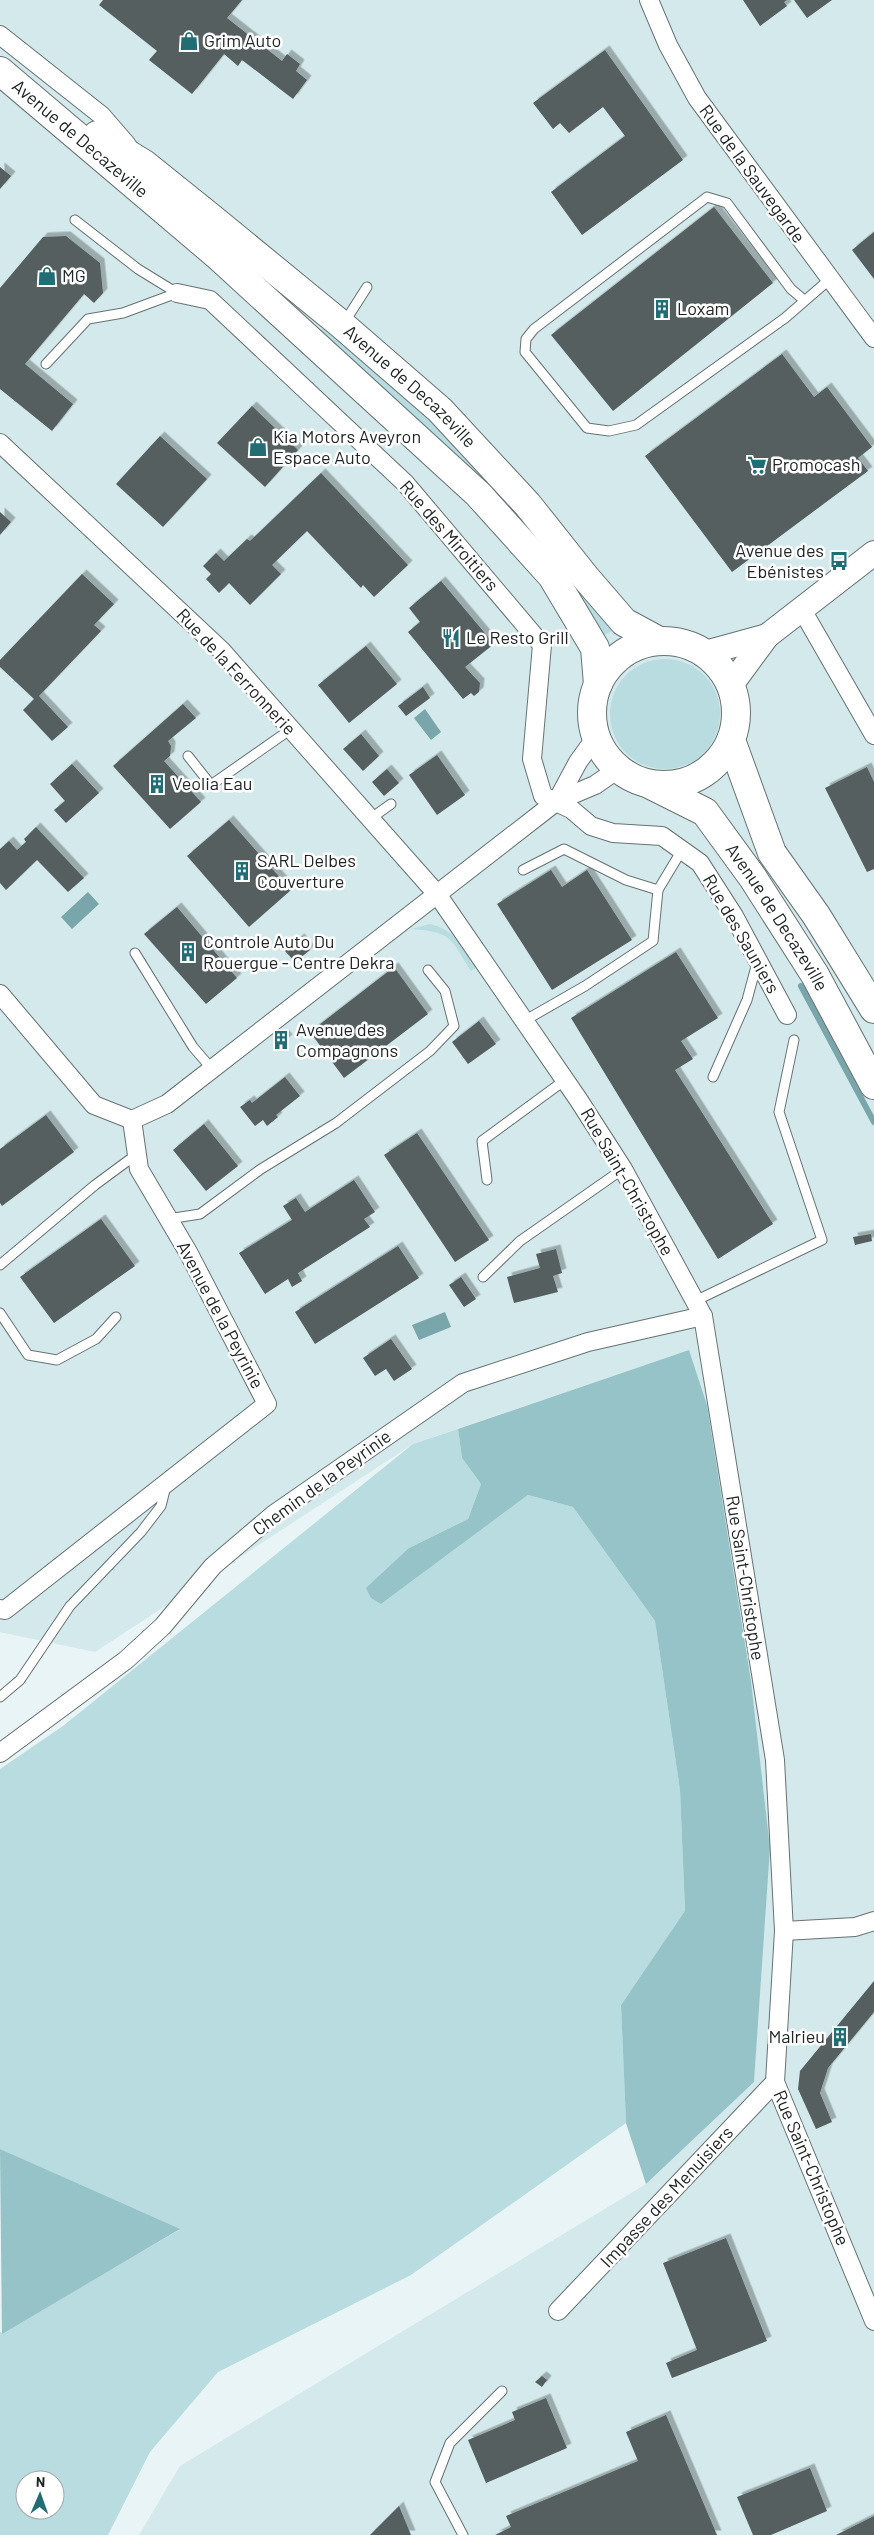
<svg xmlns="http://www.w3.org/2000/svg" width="874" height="2535" font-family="Barlow,sans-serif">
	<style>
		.built { fill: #d3e9eb }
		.green { fill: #b8dcdf; fill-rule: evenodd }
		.forest { fill: #95c3c7 }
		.water { fill: #79a6aa }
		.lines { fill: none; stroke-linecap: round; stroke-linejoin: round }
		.stream { stroke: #79a6aa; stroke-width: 6 }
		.building { fill: #545f60; filter: url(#shadow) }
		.lane-casing { stroke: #677273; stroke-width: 11 }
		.street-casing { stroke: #677273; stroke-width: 20 }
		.secondary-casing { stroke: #677273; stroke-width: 26 }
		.primary-casing { stroke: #677273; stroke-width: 30 }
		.lane { stroke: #fff; stroke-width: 9 }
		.street { stroke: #fff; stroke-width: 18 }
		.secondary { stroke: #fff; stroke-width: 24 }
		.primary { stroke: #fff; stroke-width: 28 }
		.labels { text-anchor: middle; stroke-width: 5; stroke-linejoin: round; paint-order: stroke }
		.poi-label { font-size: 18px; fill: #212526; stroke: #fff; text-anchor: start }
		.street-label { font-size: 18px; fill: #212526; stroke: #fff }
	</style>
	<defs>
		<filter id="shadow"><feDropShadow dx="4.5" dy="-4.5" stdDeviation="0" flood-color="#0004"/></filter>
	</defs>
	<rect width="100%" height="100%" fill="#e8f4f5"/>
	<path class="built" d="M0,0H874V2535H139L180,2466L646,2184L754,2082L770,1848L751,1681L707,1405L689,1350L413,1444L95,1652L0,1632Z"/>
	<g class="green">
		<path d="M328,326L442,427L617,628L598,639L319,331Z"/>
		<circle cx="665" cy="714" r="55"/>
		<path d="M430,924C456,930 462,947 476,968L471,971C450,938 453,932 411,929Z"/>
		<path d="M458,1429L462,1458L481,1484L468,1519L409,1548L381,1604L528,1495L573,1507L655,1621L680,1790L685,1912L621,2005L626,2123L411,2275L218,2372L150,2452L108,2535H0V2332L2,2333L179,2230L0,2149V1769L63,1726L413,1444ZM25,2480H55V2510H25Z"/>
	</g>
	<g class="forest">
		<path d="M689,1350L707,1405L751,1681L770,1848L754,2082L646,2184L626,2123L621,2005L685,1911L680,1790L655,1621L573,1507L528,1495L381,1604L371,1598L366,1588L409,1548L468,1519L481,1484L462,1458L458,1429Z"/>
		<path d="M0,2149L180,2229L2,2334Z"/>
	</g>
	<g class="water">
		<path d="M425,709L441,732L431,740L414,718Z"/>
		<path d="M88,892L99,904L72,929L61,917Z"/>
		<path d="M445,1312L451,1327L419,1340L412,1325Z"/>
	</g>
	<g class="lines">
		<path class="stream" d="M801,986L874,1122"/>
	</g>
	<g class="building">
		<path d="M103,0H242L227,18L282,61L287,54L300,64L296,71L307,80L293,99L242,60L238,66L224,54L192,94L149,60L157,51L99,5Z"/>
		<path d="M743,0H787L784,2L787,6L760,26Z"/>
		<path d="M794,0H832L807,18Z"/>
		<path d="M605,50L683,160L582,235L551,192L625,136L603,107L569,133L560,123L553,129L533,103Z"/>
		<path d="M0,167L11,176L0,189Z"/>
		<path d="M714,207L773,283L613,411L551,335Z"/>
		<path d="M874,232V279L852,250Z"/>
		<path d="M66,236L100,263L103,293L94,303L84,294L25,364L73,404L52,431L0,389V288L43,237Z"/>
		<path d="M782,354L814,397L827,387L872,447L858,458L868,471L732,572L645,456Z"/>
		<path d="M252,406L298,450L265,487L217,443Z"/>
		<path d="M160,436L207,479L163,527L116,484Z"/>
		<path d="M321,473L408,565L374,597L363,585L361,588L307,531L272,565L281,574L250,605L229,583L219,593L206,579L211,574L203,566L216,553L224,561L247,539L250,541Z"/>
		<path d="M0,512L11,522L0,535Z"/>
		<path d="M82,574L114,604L94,625L101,631L39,696L68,727L52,741L23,710L34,699L0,667V660Z"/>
		<path d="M441,581L494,644L465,667L480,683L479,692L474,696L471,693L463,699L408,632L420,622L409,608Z"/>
		<path d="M366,646L397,684L349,723L318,685Z"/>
		<path d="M423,687L430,698L406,716L398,706Z"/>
		<path d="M183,704L196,718L168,741L171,746L170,756L164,761L201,802L170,829L113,766Z"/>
		<path d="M361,734L379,756L363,771L343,749Z"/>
		<path d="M437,755L465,795L437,815L409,775Z"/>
		<path d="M72,764L99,793L66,823L54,810L65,801L50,784Z"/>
		<path d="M867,767L874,782V869L867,872L825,788Z"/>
		<path d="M387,769L399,783L384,796L372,782Z"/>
		<path d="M229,820L291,890L249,927L187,856Z"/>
		<path d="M36,827L84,878L68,892L37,860L6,890L0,883V849L9,841L17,850L26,842L24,839Z"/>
		<path d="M551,870L562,887L587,870L632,940L552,990L497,904Z"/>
		<path d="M177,907L237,978L206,1004L144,934Z"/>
		<path d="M300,938L310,950L295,962L285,951Z"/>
		<path d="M676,952L718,1018L681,1041L693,1059L675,1070L773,1224L718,1259L571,1018Z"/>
		<path d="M394,967L428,1014L344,1078L310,1032Z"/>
		<path d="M479,1021L496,1044L468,1064L452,1042Z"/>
		<path d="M284,1034L288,1039L279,1046L275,1041Z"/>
		<path d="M285,1077L300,1096L276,1115L278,1117L267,1126L263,1120L255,1126L240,1107L250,1100L252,1103Z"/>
		<path d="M46,1115L74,1152L2,1206L0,1203V1149Z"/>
		<path d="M204,1124L238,1166L206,1191L173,1150Z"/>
		<path d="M417,1133L489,1240L455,1262L384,1155Z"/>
		<path d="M354,1180L375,1212L364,1219L370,1227L298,1273L302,1281L292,1287L288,1279L265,1294L239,1253L292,1220L283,1206L296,1198L305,1212Z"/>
		<path d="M101,1219L135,1266L54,1323L20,1277Z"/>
		<path d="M871,1234L872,1241L855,1245L853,1237Z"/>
		<path d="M398,1246L419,1278L315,1344L295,1312Z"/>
		<path d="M556,1249L562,1273L553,1276L558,1292L514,1303L507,1277L540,1268L536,1254Z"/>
		<path d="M461,1277L476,1299L464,1307L449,1285Z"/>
		<path d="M391,1339L412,1369L394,1381L386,1369L375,1376L363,1358Z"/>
		<path d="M874,1981V2012L828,2068L820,2093L832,2122L816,2129L798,2089L800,2071Z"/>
		<path d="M726,2238L767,2341L672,2378L666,2363L697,2350L663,2263Z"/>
		<path d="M542,2376L547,2380L542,2387L535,2382Z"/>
		<path d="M546,2398L567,2448L486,2483L468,2440L515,2420L512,2412Z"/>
		<path d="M666,2415L717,2535H495L511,2527L506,2516L638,2461L626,2432Z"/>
		<path d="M810,2468L827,2511L771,2535H753L737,2497Z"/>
		<path d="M399,2506L411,2535H370Z"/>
		<path d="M874,2516V2535H836Z"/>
	</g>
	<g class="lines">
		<g class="lane-casing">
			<g id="lane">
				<path d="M75,220L138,269L177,293"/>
				<path d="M804,300L791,289L727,203L707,197L534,329L526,339L525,352L587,428L609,431L636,425L785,318L830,279"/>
				<path d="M344,323L367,287"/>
				<path d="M46,364L88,319L123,313L177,293"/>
				<path d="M188,756L211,785L291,729"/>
				<path d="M370,819L391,804"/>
				<path d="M523,870L564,849L626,880L658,890L682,850"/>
				<path d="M135,953L193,1047L212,1069"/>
				<path d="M524,1021L585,986L653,941L658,890"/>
				<path d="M713,1077L747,1000L757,963"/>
				<path d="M487,1180L482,1141L565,1080"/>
				<path d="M168,1219L200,1214L261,1169L336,1123L430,1051L454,1026L445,991L428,970"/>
				<path d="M0,1265L95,1185L137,1154"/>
				<path d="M483,1277L520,1241L623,1169"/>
				<path d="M695,1301L822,1240L779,1112L794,1040"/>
				<path d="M0,1313L28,1355L57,1360L96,1339L116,1317"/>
				<path d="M0,1697L20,1680L70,1606L141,1532L161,1506L166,1486"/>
				<path d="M463,2535L435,2482L450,2443L502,2391"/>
			</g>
		</g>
		<g class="street-casing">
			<g id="street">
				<path d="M649,0L668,45L697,98L874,338"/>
				<path d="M0,35L101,115L127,145"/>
				<path d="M177,293L210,300L405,483L542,645L532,759L543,796L571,809L591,826L613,833L662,836L700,863L734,916L787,1015"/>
				<path d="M0,443L221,650L437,894L578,1099L623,1169L703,1316L775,1760L784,1931L775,2082L874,2321"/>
				<path d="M801,608L874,735"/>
				<path d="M557,801L578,762L596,737"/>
				<path d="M0,994L94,1105L132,1120"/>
				<path d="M132,1120L167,1104L557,801L595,785L618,769"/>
				<path d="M0,1609L5,1610L267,1404L188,1252L139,1169L132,1120"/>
				<path d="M0,1753L126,1660L163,1626L213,1566L273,1515L463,1383L588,1342L703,1316"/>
				<path d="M784,1931L855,1927L874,1921"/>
				<path d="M558,2311L775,2082"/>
			</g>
		</g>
		<g class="secondary-casing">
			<g id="secondary">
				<path d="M705,653L767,636"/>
				<path d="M731,685L767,636L874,553"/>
			</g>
		</g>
		<g class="primary-casing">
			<g id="primary">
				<path id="s1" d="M0,71L217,255L478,494L552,576L595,648L598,684"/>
				<path id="s2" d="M97,135L144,164L210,217L342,325L440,410L528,505L586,578L624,622L659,641"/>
				<circle cx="664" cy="713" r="72"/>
				<path d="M731,740L772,853L816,915L874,1009"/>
				<path id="s3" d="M651,785L705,812L753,878L815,975L874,1085"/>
			</g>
		</g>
		<use href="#lane" class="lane"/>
		<use href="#street" class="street"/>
		<use href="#secondary" class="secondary"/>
		<use href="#primary" class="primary"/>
	</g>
	<defs>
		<g id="shop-bare" transform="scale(1.5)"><path d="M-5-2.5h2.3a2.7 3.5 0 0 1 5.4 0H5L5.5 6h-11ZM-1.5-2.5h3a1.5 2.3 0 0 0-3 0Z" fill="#216d73" stroke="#fff" stroke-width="2.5" paint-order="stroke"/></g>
		<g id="building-bare" transform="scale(1.5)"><path d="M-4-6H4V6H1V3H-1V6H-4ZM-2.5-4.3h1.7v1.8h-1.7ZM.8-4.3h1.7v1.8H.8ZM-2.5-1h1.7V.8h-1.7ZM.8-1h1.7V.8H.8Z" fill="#216d73" stroke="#fff" stroke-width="2.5" paint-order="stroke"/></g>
		<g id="supermarket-bare" transform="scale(1.5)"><path d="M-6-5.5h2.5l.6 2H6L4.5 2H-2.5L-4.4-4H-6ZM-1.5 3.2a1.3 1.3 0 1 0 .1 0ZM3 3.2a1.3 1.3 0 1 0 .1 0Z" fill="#216d73" stroke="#fff" stroke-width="2.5" paint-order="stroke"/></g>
		<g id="bus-bare" transform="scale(1.5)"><path d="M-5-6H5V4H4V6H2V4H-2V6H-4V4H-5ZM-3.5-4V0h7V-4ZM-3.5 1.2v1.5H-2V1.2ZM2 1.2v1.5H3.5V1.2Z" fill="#216d73" stroke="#fff" stroke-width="2.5" paint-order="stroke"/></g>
		<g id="restaurant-bare" transform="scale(1.5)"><path d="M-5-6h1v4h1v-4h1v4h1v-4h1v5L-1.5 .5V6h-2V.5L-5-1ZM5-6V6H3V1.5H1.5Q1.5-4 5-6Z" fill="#216d73" stroke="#fff" stroke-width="2.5" paint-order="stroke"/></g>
	</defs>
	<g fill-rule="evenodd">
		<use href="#shop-bare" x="189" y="41"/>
		<use href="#shop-bare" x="47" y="276"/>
		<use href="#building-bare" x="662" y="309"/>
		<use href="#shop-bare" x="258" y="447"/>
		<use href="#supermarket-bare" x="757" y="465"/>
		<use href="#bus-bare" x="839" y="561"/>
		<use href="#restaurant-bare" x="451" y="638"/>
		<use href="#building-bare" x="157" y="784"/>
		<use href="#building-bare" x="242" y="871"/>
		<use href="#building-bare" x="188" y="952"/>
		<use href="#building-bare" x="281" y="1040"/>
		<use href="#building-bare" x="840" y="2037"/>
	</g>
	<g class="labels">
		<g class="poi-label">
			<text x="204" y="47">Grim Auto</text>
			<text x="62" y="282">MG</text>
			<text x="677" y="315">Loxam</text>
			<text x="273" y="443">Kia Motors Aveyron<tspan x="273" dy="21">Espace Auto</tspan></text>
			<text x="772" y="471">Promocash</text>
			<text x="824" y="557" text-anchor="end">Avenue des<tspan x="824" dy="21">Ebénistes</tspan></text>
			<text x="466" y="644">Le Resto Grill</text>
			<text x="172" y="790">Veolia Eau</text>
			<text x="257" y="867">SARL Delbes<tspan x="257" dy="21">Couverture</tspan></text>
			<text x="203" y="948">Controle Auto Du<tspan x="203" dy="21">Rouergue - Centre Dekra</tspan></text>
			<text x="296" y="1036">Avenue des<tspan x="296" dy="21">Compagnons</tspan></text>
			<text x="825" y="2043" text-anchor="end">Malrieu</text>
		</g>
		<g class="street-label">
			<text dy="6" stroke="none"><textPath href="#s1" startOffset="105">Avenue de Decazeville</textPath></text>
			<text transform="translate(752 174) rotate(54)" y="6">Rue de la Sauvegarde</text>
			<text dy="6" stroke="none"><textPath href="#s2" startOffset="402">Avenue de Decazeville</textPath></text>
			<text transform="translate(449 536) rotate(49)" y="6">Rue des Miroitiers</text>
			<text transform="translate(236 672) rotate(47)" y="6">Rue de la Ferronnerie</text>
			<text dy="6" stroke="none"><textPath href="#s3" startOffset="188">Avenue de Decazeville</textPath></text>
			<text transform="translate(741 934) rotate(60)" y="6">Rue des Sauniers</text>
			<text transform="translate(627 1182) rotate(60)" y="6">Rue Saint-Christophe</text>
			<text transform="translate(220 1315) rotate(62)" y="6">Avenue de la Peyrinie</text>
			<text transform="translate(322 1483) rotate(-36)" y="6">Chemin de la Peyrinie</text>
			<text transform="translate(745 1578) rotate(81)" y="6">Rue Saint-Christophe</text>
			<text transform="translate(811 2168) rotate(67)" y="6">Rue Saint-Christophe</text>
			<text transform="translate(667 2197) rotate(-47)" y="6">Impasse des Menuisiers</text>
		</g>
	</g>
	<g transform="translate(40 2495) rotate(2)"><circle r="24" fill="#ffffff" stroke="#a6a8a8"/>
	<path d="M0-4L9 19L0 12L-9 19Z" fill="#216d73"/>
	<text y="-8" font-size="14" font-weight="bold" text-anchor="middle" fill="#212526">N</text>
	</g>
</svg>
